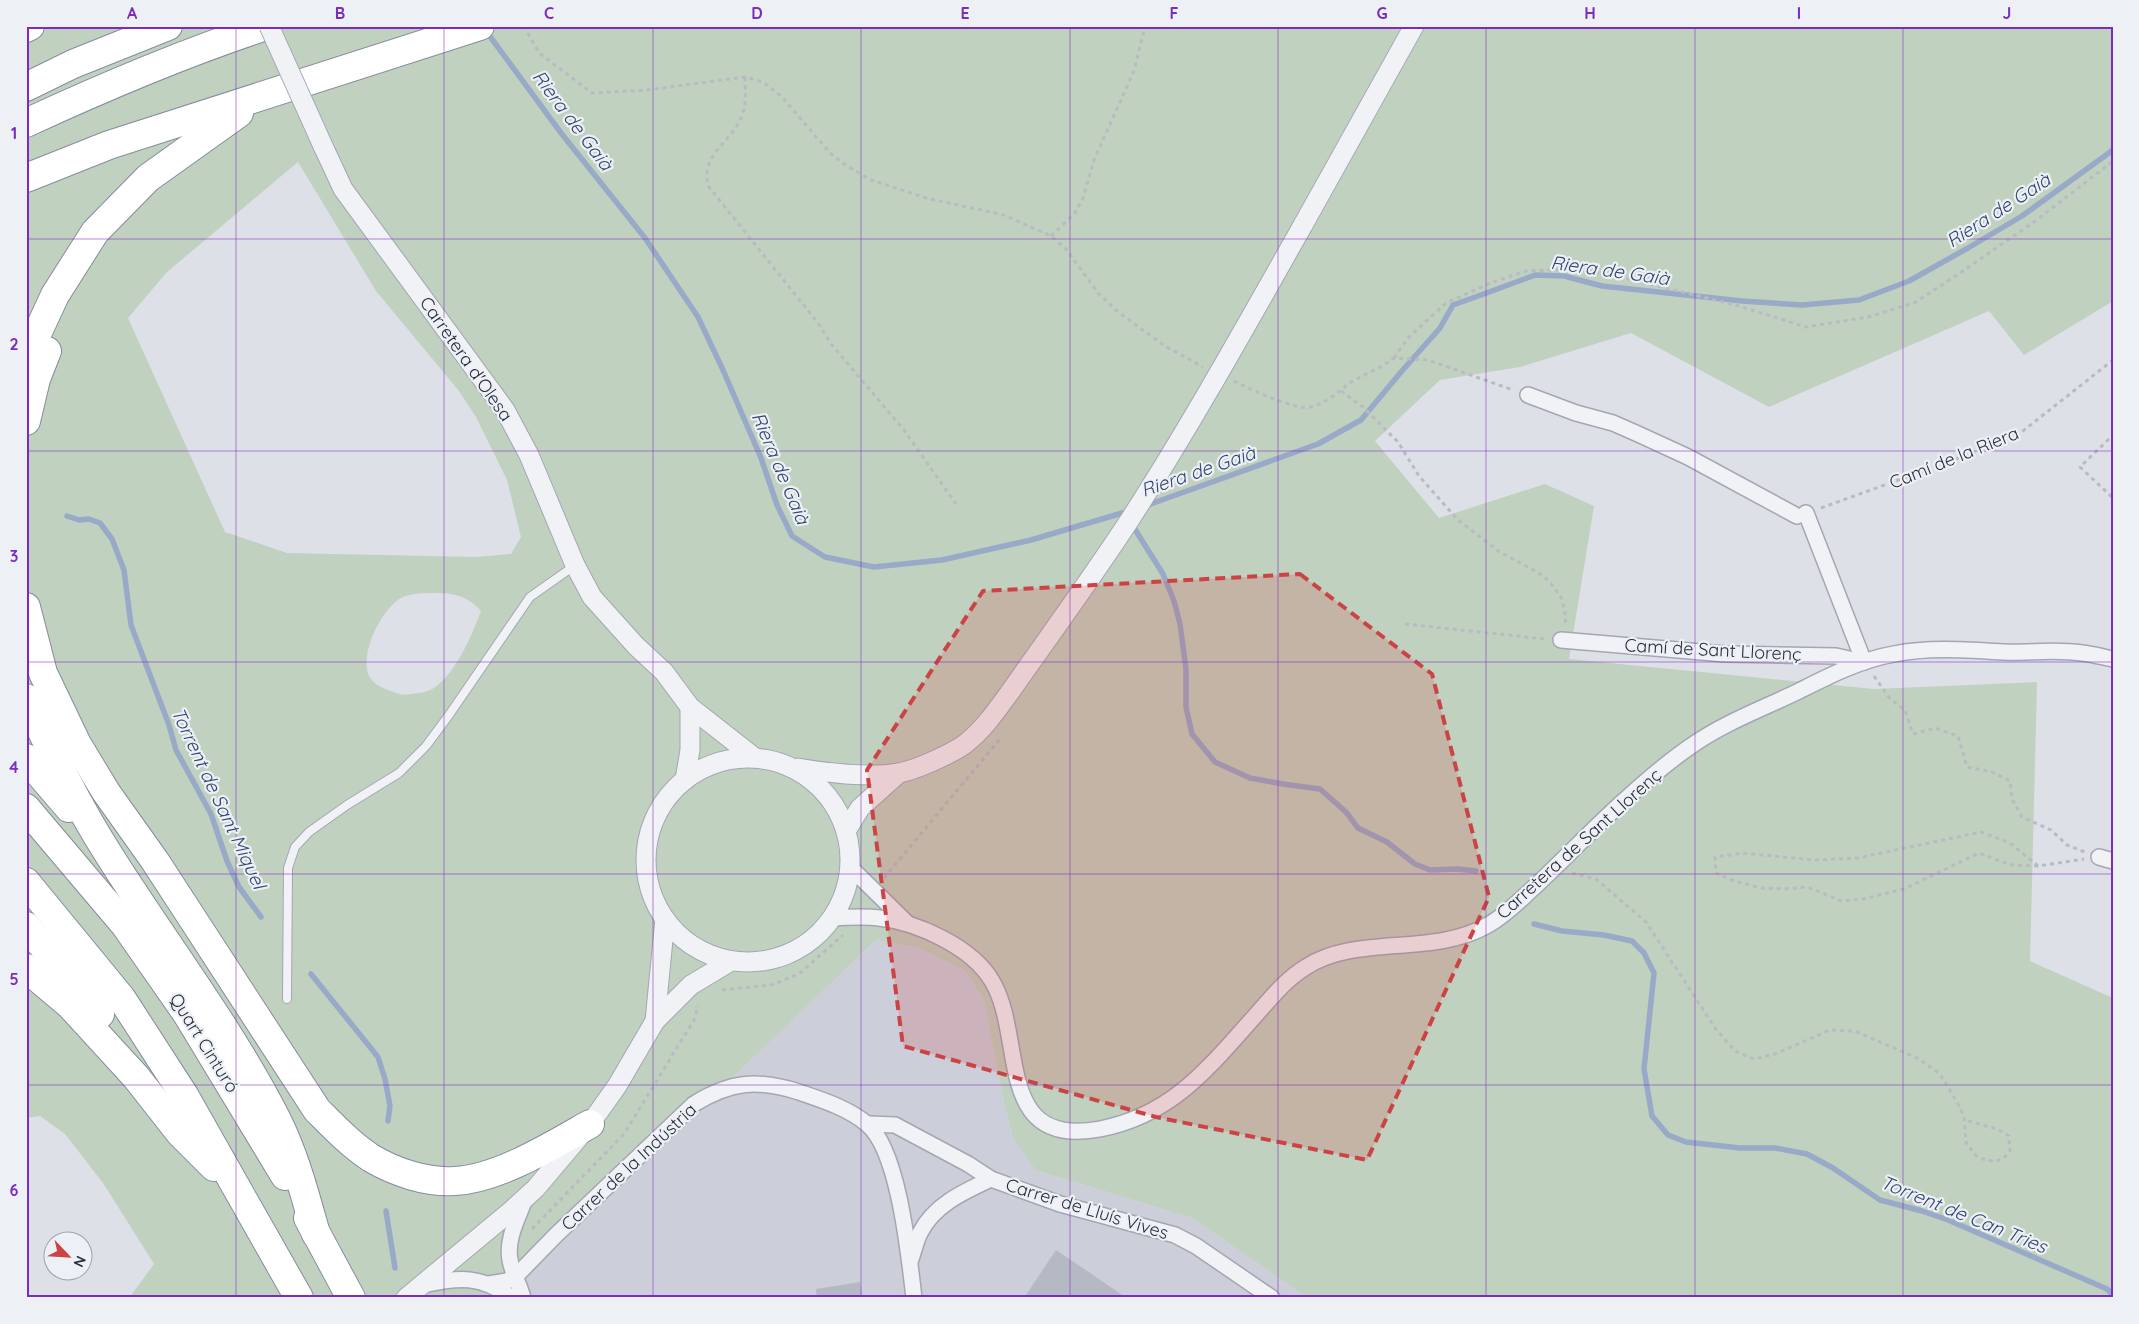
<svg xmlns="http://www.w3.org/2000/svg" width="2139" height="1324" font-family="Quicksand,sans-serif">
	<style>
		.built { fill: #cccfd9 }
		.green { fill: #c1d1bf; fill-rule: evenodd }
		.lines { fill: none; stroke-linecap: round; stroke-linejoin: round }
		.stream { stroke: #99a9c8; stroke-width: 5.5 }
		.building { fill: #b5b9c4 }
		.service-casing { stroke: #a3a7b2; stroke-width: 10 }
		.minor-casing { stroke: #a3a7b2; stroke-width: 18 }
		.tertiary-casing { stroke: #a3a7b2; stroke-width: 21 }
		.motorway-casing { stroke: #868c9e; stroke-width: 30 }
		.path { stroke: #b8bbc2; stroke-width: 3; stroke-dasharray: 4 4; stroke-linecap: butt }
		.service { stroke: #f1f2f6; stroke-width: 8 }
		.minor { stroke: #f1f2f6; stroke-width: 15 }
		.tertiary { stroke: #f1f2f6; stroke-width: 19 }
		.motorway { stroke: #fff; stroke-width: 28 }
		.tertiary-bridge-casing { stroke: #a3a7b2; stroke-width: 21; stroke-linecap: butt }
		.tertiary-bridge { stroke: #f1f2f6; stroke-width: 19 }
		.marked { fill: #cc4345; fill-opacity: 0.2; stroke: #cc4345; stroke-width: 4; stroke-dasharray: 10 6; stroke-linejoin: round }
		.grid { fill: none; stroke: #7b2cbf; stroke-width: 1; stroke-opacity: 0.55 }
		.labels { text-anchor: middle; stroke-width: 4.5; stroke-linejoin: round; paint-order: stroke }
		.street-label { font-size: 18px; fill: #272d3e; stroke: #edf0f5 }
		.water-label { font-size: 19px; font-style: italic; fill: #324672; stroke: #edf0f5 }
		.neatline { fill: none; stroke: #7b2cbf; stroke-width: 2 }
		.grid-label { font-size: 16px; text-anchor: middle; font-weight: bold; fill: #7b2cbf }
	</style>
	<rect width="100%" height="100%" fill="#dee0e8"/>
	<path class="built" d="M876,940L919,948L965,971L984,1000L1002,1094L1012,1136L1035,1170L1192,1218L1308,1298H503Z"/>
	<path class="green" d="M26,26H2113V301L2024,355L1989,311L1769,407L1631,333L1520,367L1440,380L1375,441L1439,518L1545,484L1594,506L1569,659L1874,689L2037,682L2030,961L2113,998V1298H1308L1192,1218L1035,1170L1012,1136L1002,1094L984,1000L965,971L919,948L876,940L503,1298H129L154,1264L103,1183L65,1134L40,1116L26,1118ZM298,162L376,291L459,391L476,417L507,480L521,537L511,554L476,557L287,553L225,532L128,318L167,272ZM437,593C455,593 469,597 481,611C472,635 456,673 434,688C428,692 419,693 412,694C406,695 400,695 394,692C384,689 374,685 369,676C359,654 382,607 403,597C413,593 426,593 437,593Z"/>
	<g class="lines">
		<g class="stream">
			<path d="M486,31L561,133L645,238L698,317L723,370L761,458L777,505L792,536L825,557L874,567L942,560L1031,540L1129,511"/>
			<path d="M1145,506L1318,444L1361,420L1401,372L1440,328L1453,305L1481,295L1535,275L1564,276L1602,286L1742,301L1802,305L1859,300L1909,281L1968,248L2022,216L2113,150"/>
			<path d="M67,516L79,520L89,519L100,523L112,539L124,570L131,625L169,725L176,750L211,814L227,861L239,887L261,917"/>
			<path d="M1131,523L1163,574L1174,601L1180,624L1186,669V707L1192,734L1215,762L1250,778L1283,784L1320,789L1346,812L1358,828L1387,842L1415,864L1430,870L1458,869L1476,871"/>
			<path d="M1534,924L1562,931L1604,935L1632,941L1644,953L1654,973L1644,1069L1652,1116L1668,1135L1686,1142L1740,1148H1775L1807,1154L1833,1168L1880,1200L1922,1211L1948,1220L2107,1289L2113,1295"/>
			<path d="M311,974L378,1057L385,1079L390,1106L388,1121"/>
			<path d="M386,1211L395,1268"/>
		</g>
	</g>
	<g class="building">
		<path d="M1056,1250L1127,1298H1024Z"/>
		<path d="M860,1282L863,1298H817L816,1289Z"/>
	</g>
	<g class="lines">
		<g class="service-casing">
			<path id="service" d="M287,999L288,868L295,847L309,832L347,805L399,773L426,746L449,715L530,597L574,566"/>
		</g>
		<g class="minor-casing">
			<g id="minor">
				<path d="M1528,395L1576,413L1613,423L1638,434L1688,457L1797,516"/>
				<path d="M1806,513L1864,662"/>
				<path d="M1561,640L1725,654L1836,656L1862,662"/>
				<path d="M2099,857L2113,861"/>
				<path d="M849,866L906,922"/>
				<path d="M832,918C847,917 863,916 879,918C917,922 972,947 992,981C1026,1037 993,1149 1100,1129C1173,1115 1209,1067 1255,1016C1271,998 1286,979 1306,967C1356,934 1433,957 1488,925C1504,916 1517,903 1530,891C1563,861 1593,828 1627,798C1648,779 1670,760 1694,744C1726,722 1764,708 1799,691C1829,676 1860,660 1894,654C1930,647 1967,650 2003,652C2029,653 2056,649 2082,653C2092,654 2103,657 2113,659"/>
				<path d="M868,1124L895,1125L968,1164L991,1179L1060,1204L1175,1235L1196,1246L1272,1298"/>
				<path d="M911,1259C914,1251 916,1241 920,1233C934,1205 963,1192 991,1179"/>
				<path d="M489,1284L507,1281L515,1277L556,1235L694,1104C731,1081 758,1079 799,1092C822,1100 848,1108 867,1124C899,1150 909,1257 914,1298"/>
				<path d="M423,1285C459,1277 481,1275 512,1298"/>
				<path d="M523,1298C520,1285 512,1273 510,1260C506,1239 518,1218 525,1199"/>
			</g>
		</g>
		<g class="tertiary-casing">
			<g id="tertiary">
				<path d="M323,146L343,189L505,410L529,455L575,565L592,597L636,646L664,672L690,707L755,758"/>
				<path d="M1303,225L1414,26"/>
				<circle cx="748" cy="860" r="102"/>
				<path d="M798,768C828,773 868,778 898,773C914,771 951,754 965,744C983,730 997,710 1010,692"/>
				<path d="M685,780L690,750V707"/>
				<path d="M846,831L860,808L899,773"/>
				<path d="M655,1021L665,919"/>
				<path d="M406,1298L512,1210L536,1188L590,1124L617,1086L655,1021L691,985L731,961"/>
			</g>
		</g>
		<g class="motorway-casing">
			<g id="motorway">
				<path d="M26,28L30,26"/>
				<path d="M26,87L73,64L168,26"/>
				<path d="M26,123C104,87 184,53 266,26"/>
				<path d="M26,178L109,145L480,26"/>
				<path d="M26,367L36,336L55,295L95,232L148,178L239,113"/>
				<path d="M26,421L36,379L47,351"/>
				<path d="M26,607L43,673L77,744L106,792L155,861L317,1110C334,1127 351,1145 371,1158C395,1172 426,1183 455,1181C498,1179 553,1145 590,1124"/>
				<path d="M26,698C51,751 77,805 109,855C165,944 229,1026 277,1120C295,1156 305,1195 316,1234"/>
				<path d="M26,758L69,808"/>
				<path d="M26,808L125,925L187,1014L285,1176"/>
				<path d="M26,882L122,999L184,1095L299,1298"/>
				<path d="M26,926L100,1014"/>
				<path d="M26,968L70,1005L136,1077L180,1133L214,1167"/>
				<path d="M308,1218L351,1298"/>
			</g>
		</g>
		<g class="path">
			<path d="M524,26L539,53L592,93L647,90L745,77L763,82L782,97L830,153L844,164L871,180L926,198L1004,215L1051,236L1066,249L1098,293L1118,312L1165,346L1203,367"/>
			<path d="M745,77C745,91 747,103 742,116C732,142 698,156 709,187L818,323L832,345L904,430L956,504"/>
			<path d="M1051,236L1075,213L1083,198L1094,160L1134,71L1145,26"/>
			<path d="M1394,358L1409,337L1446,303L1493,282L1526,271L1571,269L1613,275L1739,306L1806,327L1868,317L1914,303L1957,275L2034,222L2113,161"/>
			<path d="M1234,381C1250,389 1293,410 1310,407C1326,404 1337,392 1350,383C1364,374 1380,369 1394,358L1428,360L1513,390"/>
			<path d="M1341,391L1363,407L1398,442L1419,476L1458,520L1500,552L1539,573L1550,582L1562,599L1566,619L1564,625"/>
			<path d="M2109,439L2080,467L2113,498"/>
			<path d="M1821,508L2014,438L2113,360"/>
			<path d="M1405,624L1545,639"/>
			<path d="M1874,676L1890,699L1905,710L1913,734L1935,728L1958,736L1967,767L1992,772L2010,781L2012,799L2022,817L2051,830L2067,845L2085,852"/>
			<path d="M2038,866L2010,843L1981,832L1858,858L1813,860L1743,853L1715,857L1716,873L1734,881L1762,888L1784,889L1808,887L1841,901L1863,899L1904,889L1979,853L2011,865L2038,866L2084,859"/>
			<path d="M1572,873L1596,879L1646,922L1715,1028L1735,1051L1754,1059L1775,1054L1830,1030L1855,1031L1919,1059L1940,1074L1958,1104L1964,1116L1966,1143L1978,1158C1993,1161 1999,1165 2010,1151L2009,1136L1997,1129L1965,1120"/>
			<path d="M884,878L1000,739"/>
			<path d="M722,990L771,985L799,974L843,935"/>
			<path d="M532,1229L624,1134L694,1020L698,1006"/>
		</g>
		<use href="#service" class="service"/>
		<use href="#minor" class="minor"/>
		<use href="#tertiary" class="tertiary"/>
		<use href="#motorway" class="motorway"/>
		<g class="tertiary-bridge-casing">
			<g id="tertiary-bridge">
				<path d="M269,26L323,146"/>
				<path d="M1010,692C1050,635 1091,579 1129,521C1191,425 1247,324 1303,225"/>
			</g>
		</g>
		<use href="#tertiary-bridge" class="tertiary-bridge"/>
	</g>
	<path class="marked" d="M1300,574L1432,674L1489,897L1367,1160L1156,1117L903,1046L867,770L983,591Z"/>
	<path class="grid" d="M236,26V1298M444,26V1298M653,26V1298M861,26V1298M1070,26V1298M1278,26V1298M1486,26V1298M1695,26V1298M1903,26V1298M26,239H2113M26,451H2113M26,662H2113M26,874H2113M26,1085H2113"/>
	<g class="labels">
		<g class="street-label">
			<text transform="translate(466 359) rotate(55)" y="6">Carretera d'Olesa</text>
			<text transform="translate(1954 458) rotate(-22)" y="6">Camí de la Riera</text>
			<text transform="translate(1713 650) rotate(3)" y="6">Camí de Sant Llorenç</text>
			<text transform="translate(1579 844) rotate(-42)" y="6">Carretera de Sant Llorenç</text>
			<text transform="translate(204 1043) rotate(58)" y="6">Quart Cinturó</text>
			<text transform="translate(629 1167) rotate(-43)" y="6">Carrer de la Indústria</text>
			<text transform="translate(1087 1209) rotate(17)" y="6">Carrer de Lluís Vives</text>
		</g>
		<g class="water-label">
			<text transform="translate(573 120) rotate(53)" y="7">Riera de Gaià</text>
			<text transform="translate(1998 210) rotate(-33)" y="7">Riera de Gaià</text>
			<text transform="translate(1610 270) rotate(8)" y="7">Riera de Gaià</text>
			<text transform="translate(781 468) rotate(67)" y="7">Riera de Gaià</text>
			<text transform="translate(1198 471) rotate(-19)" y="7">Riera de Gaià</text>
			<text transform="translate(219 798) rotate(65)" y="7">Torrent de Sant Miquel</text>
			<text transform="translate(1964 1214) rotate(22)" y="7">Torrent de Can Tries</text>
		</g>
	</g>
	<rect width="2139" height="1324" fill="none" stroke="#edf0f5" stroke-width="55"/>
	<g transform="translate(68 1256) rotate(115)"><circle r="24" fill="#edf0f5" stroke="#9ea2ac"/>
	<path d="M0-4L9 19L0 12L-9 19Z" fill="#cc4345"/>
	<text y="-8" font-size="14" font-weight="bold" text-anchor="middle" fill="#272d3e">N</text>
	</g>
	<rect x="28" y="28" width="2084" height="1268" class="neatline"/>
	<g class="grid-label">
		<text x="132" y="19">A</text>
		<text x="340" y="19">B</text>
		<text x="549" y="19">C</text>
		<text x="757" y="19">D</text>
		<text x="965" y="19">E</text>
		<text x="1174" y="19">F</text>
		<text x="1382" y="19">G</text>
		<text x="1590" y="19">H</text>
		<text x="1799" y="19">I</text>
		<text x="2007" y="19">J</text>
		<text x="14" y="139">1</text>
		<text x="14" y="350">2</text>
		<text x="14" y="562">3</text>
		<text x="14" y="773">4</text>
		<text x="14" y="985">5</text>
		<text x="14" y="1196">6</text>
	</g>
</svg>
